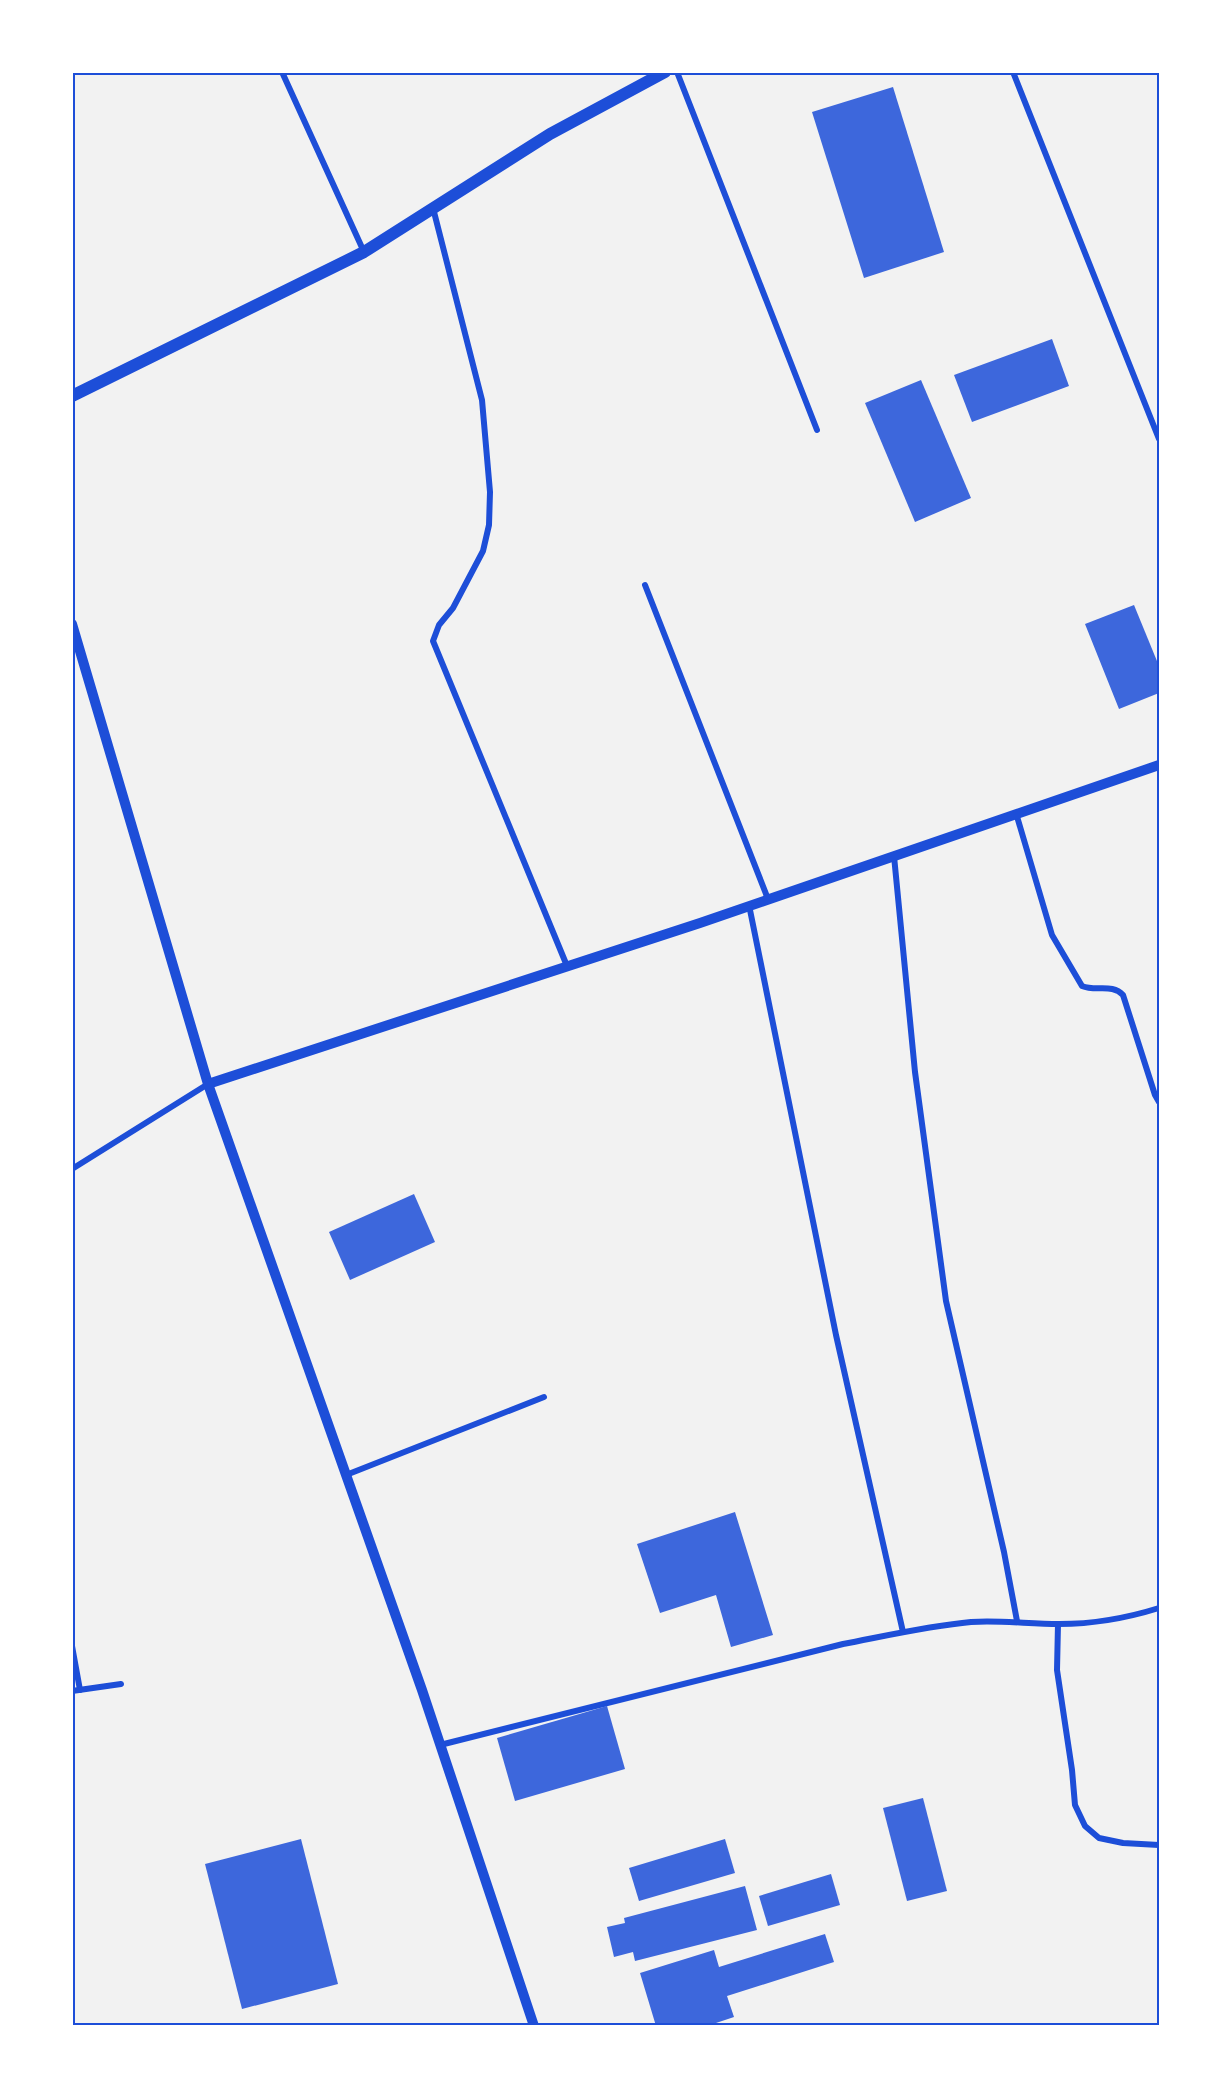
<svg xmlns="http://www.w3.org/2000/svg" width="1231" height="2098" font-family="Barlow,sans-serif">
	<style>
		.building { fill: #3d67dc }
		.lines { fill: none; stroke-linecap: round; stroke-linejoin: round }
		.minor { stroke: #1d4ed8; stroke-width: 6 }
		.tertiary { stroke: #1d4ed8; stroke-width: 10 }
		.secondary { stroke: #1d4ed8; stroke-width: 12 }
		.neatline { fill: none; stroke: #1d4ed8; stroke-width: 2 }
	</style>
	<rect width="100%" height="100%" fill="#f2f2f2"/>
	<g class="building">
		<path d="M893,87L944,252L864,278L812,112Z"/>
		<path d="M1052,339L1069,386L972,422L954,375Z"/>
		<path d="M921,380L971,498L915,522L865,403Z"/>
		<path d="M1134,605L1159,666V693L1119,709L1085,624Z"/>
		<path d="M414,1194L435,1242L350,1280L329,1232Z"/>
		<path d="M735,1512L773,1635L731,1647L716,1595L660,1613L637,1544Z"/>
		<path d="M607,1706L625,1769L515,1801L497,1738Z"/>
		<path d="M923,1798L947,1891L907,1901L883,1808Z"/>
		<path d="M301,1839L338,1984L242,2009L205,1864Z"/>
		<path d="M725,1839L735,1873L639,1901L629,1868Z"/>
		<path d="M831,1874L840,1905L768,1926L759,1896Z"/>
		<path d="M745,1886L757,1930L635,1961L633,1952L614,1957L607,1927L625,1923L624,1918Z"/>
		<path d="M825,1934L834,1962L727,1996L734,2017L707,2026H656L640,1973L714,1950L719,1967Z"/>
	</g>
	<g class="lines">
		<g class="minor">
			<path d="M282,72L364,252"/>
			<path d="M677,72L817,430"/>
			<path d="M1013,72L1159,439"/>
			<path d="M433,208L482,400L490,492L489,525L483,551L453,608L439,625L433,641L567,966"/>
			<path d="M645,585L768,899"/>
			<path d="M1016,813L1052,935L1082,986C1096,992 1112,983 1123,995L1155,1095L1159,1102"/>
			<path d="M894,856L915,1072L946,1301L1004,1552L1017,1621"/>
			<path d="M749,905L836,1335L903,1632"/>
			<path d="M72,1169L208,1084"/>
			<path d="M346,1475L544,1397"/>
			<path d="M1058,1624L1057,1670L1072,1770L1075,1805L1085,1826L1099,1838L1123,1843L1159,1845"/>
			<path d="M72,1646L80,1690"/>
			<path d="M72,1691L121,1684"/>
			<path d="M440,1745L843,1644C885,1636 928,1626 971,1622C1000,1620 1029,1624 1059,1624C1092,1624 1127,1618 1159,1608"/>
		</g>
		<g class="tertiary">
			<path d="M72,624L208,1084L422,1690L534,2026"/>
			<path d="M208,1084L700,923L1159,765"/>
		</g>
		<path class="secondary" d="M72,396L364,252L550,134L665,72"/>
	</g>
	<rect width="1231" height="2098" fill="none" stroke="#ffffff" stroke-width="147"/>
	<rect x="74" y="74" width="1084" height="1950" class="neatline"/>
</svg>
